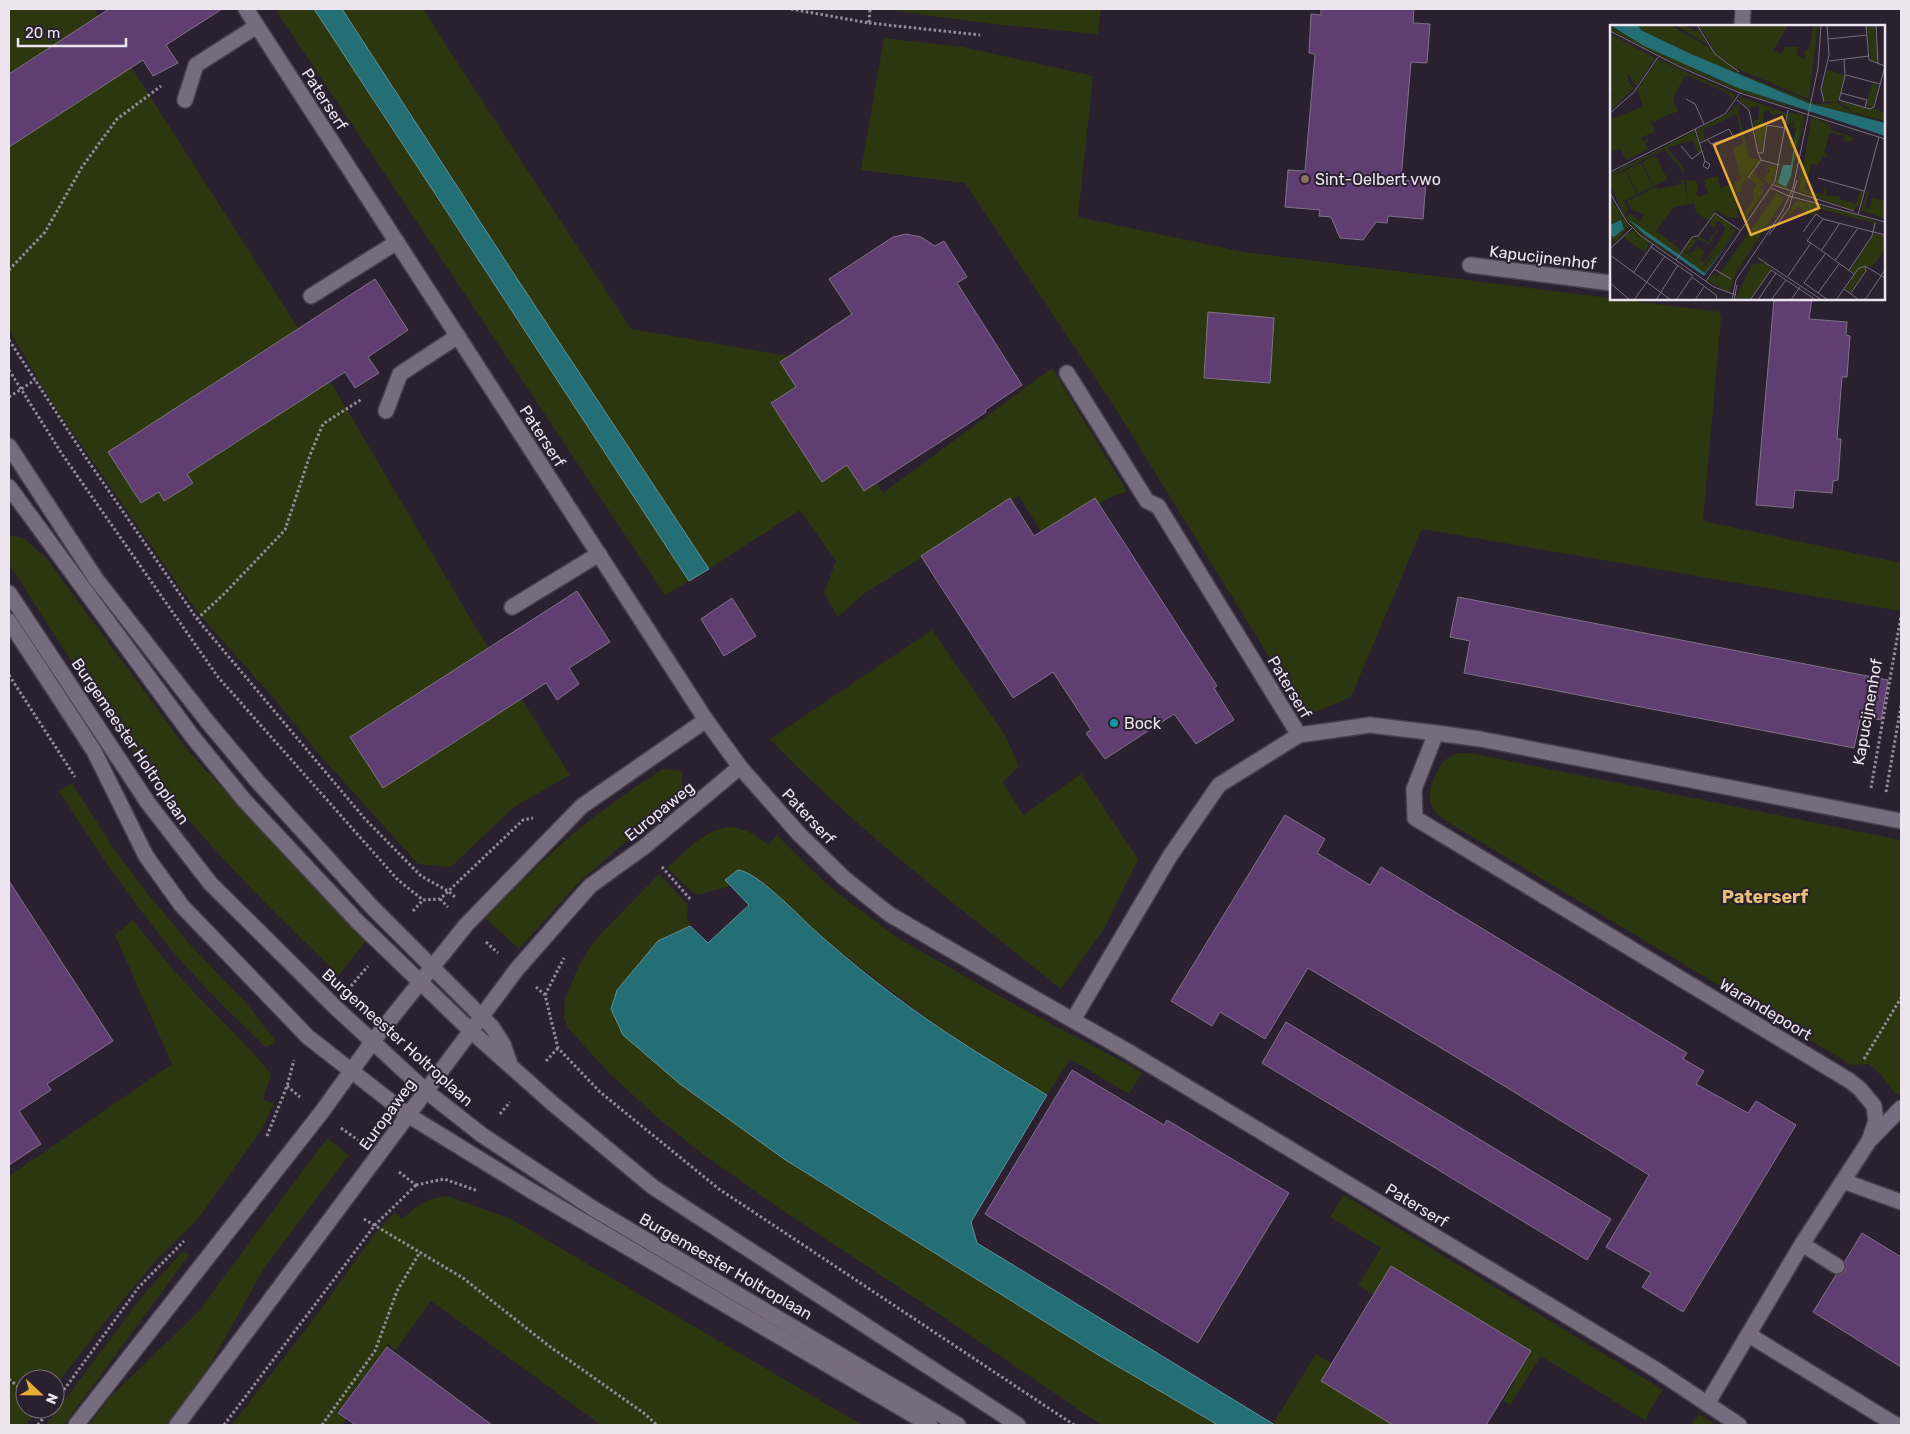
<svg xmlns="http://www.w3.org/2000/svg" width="1910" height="1434" font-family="Rubik,sans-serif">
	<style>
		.green { fill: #2c3710 }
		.water { fill: #246e76; stroke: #60929b }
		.building { fill: #603e71; stroke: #7f7386 }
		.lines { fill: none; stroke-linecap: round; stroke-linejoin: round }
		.minor-casing { stroke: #463e4b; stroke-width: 18 }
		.path { stroke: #948c99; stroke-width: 3; stroke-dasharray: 2.5 2.5; stroke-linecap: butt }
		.minor { stroke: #776b7e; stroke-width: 15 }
		.education-dot { fill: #8d6e63; stroke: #2a202f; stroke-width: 2 }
		.culture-dot { fill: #0f9aa8; stroke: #2a202f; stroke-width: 2 }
		.labels { text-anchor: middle; stroke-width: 4; stroke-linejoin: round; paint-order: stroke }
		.street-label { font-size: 16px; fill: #ece5f0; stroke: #2a202f }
		.poi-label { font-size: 16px; fill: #ece5f0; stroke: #2a202f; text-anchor: start }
		.neighbourhood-label { font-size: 18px; font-weight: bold; fill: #e8bf79; stroke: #2a202f }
		.inset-road { fill: none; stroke: #786f7c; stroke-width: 1 }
		.view { fill: #e7ac36; fill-opacity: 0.15; stroke: #e7ac36; stroke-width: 2.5 }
		.inset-edge { fill: none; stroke: #ece5f0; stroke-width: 2.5 }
	</style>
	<rect width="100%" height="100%" fill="#2a202f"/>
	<g class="green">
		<path d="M9,9H94L304,337L476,628L570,775L514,807L451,867L418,864L318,753L278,703L197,612L53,404L9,330Z"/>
		<path d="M275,9H314L689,581L665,595Z"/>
		<path d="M342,9H424L447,47L631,329L789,356L883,493L1052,368L1127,491L1107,499L1045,538L1019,496L862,595L838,617L824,593L836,561L800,510L709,569L514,274Z"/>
		<path d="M882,9H1101L1098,34L993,24Z"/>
		<path d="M884,38L963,47L1093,76L1078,217L1244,252L1720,312L1721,319L1703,521L1901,563V611L1422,529L1351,697L1308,715L1299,705L1112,403L965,183L861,170Z"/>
		<path d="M9,535L25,539L47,559L189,752L308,881L366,941L339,975C271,910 204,843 147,769C96,704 54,633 9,564Z"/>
		<path d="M932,630L1005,735L1019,766L1003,782L1023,815L1081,774L1138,859L1104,929L1061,989C962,909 858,832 770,739Z"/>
		<path d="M1459,753H1470L1901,840V1093L1895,1094L1882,1076L1869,1064L1851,1065L1446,821C1439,816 1434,812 1431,804C1426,791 1437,766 1448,758C1451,756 1455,754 1459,753Z"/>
		<path d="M663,769L682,771V794L580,881L519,949L485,918C514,889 542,860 573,834C601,810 632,789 663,769Z"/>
		<path d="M72,783L114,849L148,894L194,949L248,1005L276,1042L266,1047C233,1016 200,984 171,949C130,899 94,846 59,791Z"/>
		<path d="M729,827C745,828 756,835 768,845L777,835L814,872L840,895L898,938L1010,1002L1127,1064L1142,1073L1129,1094L1070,1059L1047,1095L944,1031L836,949L726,879L731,886L698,895L693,893L668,869L669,866C687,850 704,830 729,827Z"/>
		<path d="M659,874L688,905L687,916L690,926L658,941L617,990L623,1035L784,1159L1095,1353L1218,1425H1101L927,1306L779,1208L704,1155L660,1120L609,1073L568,1028L564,1018L565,999L579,965L596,939Z"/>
		<path d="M133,920C152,944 171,968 192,990C218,1018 247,1044 271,1074L263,1100L274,1103L262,1129L197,1220L157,1259L103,1324L55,1387V1379H25V1409H39L26,1425H9V1176L172,1064L115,935Z"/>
		<path d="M327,1138L349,1155L263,1270L210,1365L166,1425H89L108,1399L198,1312Z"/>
		<path d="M1344,1195L1663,1390L1649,1411L1646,1421L1541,1356L1510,1405L1503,1401L1515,1381L1358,1285L1381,1248L1330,1217Z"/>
		<path d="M448,1196L511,1219L862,1425H601L431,1301L396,1350L388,1344L337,1412L346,1419L341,1425H232L321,1309L375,1233L395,1212L402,1219C419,1205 425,1198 448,1196Z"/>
		<path d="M183,1251L189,1255L64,1425H46L144,1294Z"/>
		<path d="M1316,1354L1432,1425H1275L1273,1424Z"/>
		<path d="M1699,1414L1716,1425H1691Z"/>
	</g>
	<g class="water">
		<path d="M314,9H342L514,274L709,569L689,581Z"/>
		<path d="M738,870C756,871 797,914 812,928C853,965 898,1000 944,1031C977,1053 1012,1074 1047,1095L971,1222L977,1243L1275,1425H1218L1095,1353L784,1159L680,1084L623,1035L611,1009L617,990L658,941L690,926L708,943L749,905L725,880Z"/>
	</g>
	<g class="building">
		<path d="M109,9H222L166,45L178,63L153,76L143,60L9,147V74Z"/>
		<path d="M1321,9H1414L1413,23L1430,24L1427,63L1411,62L1401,180L1426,182L1423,219L1388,216L1387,223L1376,222L1363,240L1340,238L1331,217L1319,216L1320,210L1285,207L1288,170L1305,171L1315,54L1309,53L1311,14L1321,15Z"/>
		<path d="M906,234L921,237L935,246L944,241L967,277L957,283L1022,385L985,410L986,412L974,420L864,491L847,465L822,482L771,403L796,387L780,362L852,314L829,279L893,237Z"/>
		<path d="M375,279L408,330L368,357L379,373L355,388L345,372L187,474L193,483L164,501L159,492L141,503L108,452Z"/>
		<path d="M1774,299H1812L1809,319L1847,322L1846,335L1850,336L1847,377H1842L1837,439H1841L1838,480L1833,481L1832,493L1795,490L1793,508L1756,505Z"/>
		<path d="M1208,312L1274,318L1270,383L1204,378Z"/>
		<path d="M1010,498L1034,536L1095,498L1217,686L1214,688L1234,720L1196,744L1174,714L1105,759L1086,733L1091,730L1053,672L1013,698L921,556Z"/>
		<path d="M577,591L610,642L569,668L579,684L557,700L546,683L383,788L350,737Z"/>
		<path d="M1458,597L1888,680L1881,720L1861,716L1854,748L1464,673L1470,641L1450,637Z"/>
		<path d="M732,598L756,636L724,656L701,619Z"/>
		<path d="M1285,815L1325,839L1317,853L1370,885L1381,867L1687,1053L1683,1059L1704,1071L1696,1084L1748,1113L1756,1101L1796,1125L1683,1312L1642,1287L1651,1273L1606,1247L1649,1175L1506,1087L1308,968L1265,1039L1220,1012L1212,1026L1171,1001Z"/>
		<path d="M9,881L113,1041L47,1084L51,1090L19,1111L41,1144L9,1165Z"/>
		<path d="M1286,1022L1611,1219L1587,1260L1262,1063Z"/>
		<path d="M1072,1070L1164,1125L1167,1120L1289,1193L1198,1343L985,1214Z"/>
		<path d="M1862,1233L1901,1257V1367L1813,1312L1836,1275L1841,1274L1845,1271L1846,1266L1845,1261Z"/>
		<path d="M1391,1266L1531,1351L1486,1425H1393L1321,1381Z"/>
		<path d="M387,1347L395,1353L492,1425H356L338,1413Z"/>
	</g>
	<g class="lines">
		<g class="minor-casing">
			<g id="minor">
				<path d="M246,9L706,720L740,767L799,834L844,878L889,914L1018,989L1129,1052L1655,1369L1739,1425"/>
				<path d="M1742,26L1743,9"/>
				<path d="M185,100L196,65L257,26"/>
				<path d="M1470,265L1611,283"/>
				<path d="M311,296L397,242"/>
				<path d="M1067,373L1147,501L1158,506L1299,735"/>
				<path d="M386,411L400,374L458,336"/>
				<path d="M9,446L96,579L207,721L258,782L372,907L492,1027L503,1044L510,1064"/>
				<path d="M9,487L192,736L245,801L357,921L470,1030L552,1103L653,1187L1018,1425"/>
				<path d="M9,593L148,803L210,883L335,1007L426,1091L482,1135L594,1209L958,1425"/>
				<path d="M512,607L599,554"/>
				<path d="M9,621L94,751L146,856L182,906L308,1037L408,1115L530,1190L930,1425"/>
				<path d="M1436,733L1480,739L1901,821"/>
				<path d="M1073,1020L1170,856L1219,785L1299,735L1370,725L1436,733L1414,789L1415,818L1850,1081L1860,1089L1874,1106L1876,1121L1869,1141L1802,1244L1707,1404"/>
				<path d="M1872,1138L1901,1108"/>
				<path d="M1843,1181L1901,1202"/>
				<path d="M1802,1244L1837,1266"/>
				<path d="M1749,1335L1896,1425"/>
				<path d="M76,1425L321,1113L373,1041L466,925L582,806L706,720"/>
				<path d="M177,1425L517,969L590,886L644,847L740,767"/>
			</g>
		</g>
		<g class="path">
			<path d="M791,9L869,23L870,9"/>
			<path d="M869,23L980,35"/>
			<path d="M9,270L45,232L82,167L117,119L161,86"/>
			<path d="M9,340L84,455L197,619L365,819L421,876L448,891L456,898"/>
			<path d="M9,370L62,454L218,677L398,880L423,900"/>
			<path d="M9,397L35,380"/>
			<path d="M197,619L224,594L285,530L310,455L323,424L362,399"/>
			<path d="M9,675L75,777"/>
			<path d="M1871,788L1901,616"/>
			<path d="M1886,792L1901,706"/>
			<path d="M662,867L691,900"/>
			<path d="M440,899L448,907"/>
			<path d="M413,911L423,900L440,899L523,820L533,818"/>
			<path d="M486,942L498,953"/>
			<path d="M351,986L368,966"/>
			<path d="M536,987L545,995L558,1048L600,1092L719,1189L1074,1425"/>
			<path d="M545,995L564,958"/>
			<path d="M1864,1059L1901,998"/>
			<path d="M546,1061L558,1048"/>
			<path d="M287,1086L300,1097"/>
			<path d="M500,1114L510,1102"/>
			<path d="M341,1128L358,1140"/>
			<path d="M267,1136L287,1086L294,1060"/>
			<path d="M399,1172L416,1185"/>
			<path d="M416,1185L444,1179L478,1191"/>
			<path d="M364,1219L463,1278L549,1346L645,1414L657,1425"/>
			<path d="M9,1379L25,1392"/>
			<path d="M55,1402L139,1287L184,1241"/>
			<path d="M38,1425L50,1409"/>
			<path d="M224,1425L375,1225L416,1185"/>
			<path d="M322,1425L375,1351L397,1291L420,1252"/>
		</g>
		<use href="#minor" class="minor"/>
	</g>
	<circle class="education-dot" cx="1305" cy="179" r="5"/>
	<circle class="culture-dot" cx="1114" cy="723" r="5"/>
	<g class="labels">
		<g class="street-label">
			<text transform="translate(325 99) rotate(57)" y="6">Paterserf</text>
			<text transform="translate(1543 257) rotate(7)" y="6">Kapucijnenhof</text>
			<text transform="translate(543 436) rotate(57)" y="6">Paterserf</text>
			<text transform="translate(1290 687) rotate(59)" y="6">Paterserf</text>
			<text transform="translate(1867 712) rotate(-80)" y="6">Kapucijnenhof</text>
			<text transform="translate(131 741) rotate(56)" y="6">Burgemeester Holtroplaan</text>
			<text transform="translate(659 811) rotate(-39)" y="6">Europaweg</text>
			<text transform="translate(809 816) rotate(47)" y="6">Paterserf</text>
			<text transform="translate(1766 1009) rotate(31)" y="6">Warandepoort</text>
			<text transform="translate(398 1037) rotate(42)" y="6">Burgemeester Holtroplaan</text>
			<text transform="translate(387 1114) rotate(-54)" y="6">Europaweg</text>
			<text transform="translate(1417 1205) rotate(31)" y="6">Paterserf</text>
			<text transform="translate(726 1266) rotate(30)" y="6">Burgemeester Holtroplaan</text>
		</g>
		<g class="poi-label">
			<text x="1315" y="185">Sint-Oelbert vwo</text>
			<text x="1124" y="729">Bock</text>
		</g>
		<g class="neighbourhood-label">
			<text x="1765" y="903">Paterserf</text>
		</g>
	</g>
	<g transform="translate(1610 25)">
		<rect width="275" height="275" fill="#2a202f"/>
		<path d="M28,0H60L100,23L127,47L206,79L227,78L214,76L212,65L217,45L235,50L227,78L243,88L275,98L198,78L81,29L31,5ZM65,0H75L84,6L88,4L98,20ZM89,0H178L162,28L166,26L171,29L176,22H188L186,29L195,35L194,27L200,23L203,0H208L199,74L125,43L107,29ZM257,0H264L268,37L261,35ZM0,2L108,55L196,87L136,69L70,41L0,5ZM0,9L45,33L26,62L17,46L18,57L24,63L0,86V68L6,74L0,66ZM48,34L126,70L118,83L122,73L116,67L75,50L63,74L68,86L42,97L39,92L45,106L31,113L33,116L40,113L35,119L38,124L16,135L10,123L0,128V95L33,81L27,65ZM262,58L268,61L263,82L256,80ZM131,72L176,88V92L166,88L164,93L159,85L154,86L153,98L156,100L150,127L143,97L149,93V81L139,83L129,75ZM229,77L266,84L275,88V96L243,87ZM127,80H130L128,86L139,132L150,135L131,161L133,166L126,168L124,157L131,155L123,123L133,119L127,89L93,105L95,114L90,116L87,105L117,89ZM179,88L194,89L192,91L195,92L178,164L166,160V157L171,136L168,159L178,161L187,105L184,123L180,122V112H184L186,103L179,102L184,99L183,96L175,103ZM202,91L220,100L221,105L245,113L240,117L233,115L234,111L220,107L214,127L218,132L213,131L208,140L201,139L194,165L213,170L216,157L215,170L226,172L230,170L229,174L246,179L250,166L253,167L249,180L243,185L189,166ZM84,106L91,126L88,129L83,115L57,123L72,141L75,149L53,122ZM52,123L53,125L1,151L16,146L27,170L14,176L18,184L14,190L0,159V149ZM46,131L57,154L44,161L32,137ZM31,138L43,162L28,169L16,145ZM160,140L167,141L161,160L153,154L160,146L157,144ZM143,147L154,159L150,162L154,166L134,195L131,193L144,174L143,166L147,159L138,153ZM107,151L111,164L122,158L129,193L117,192L107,185L98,196L86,187L84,178L64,182L46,206L71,225L67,231L18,193L66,233L27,206L15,192L21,188L29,197L34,189L22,185L17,176L21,174L24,180L22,174L47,161L48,168V164L73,159L68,156L74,155L78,174L76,155L86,156L88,162L86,169L90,172L98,167L94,155ZM257,166L259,168L255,183L259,184L262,173L275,176V194L251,185ZM167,168L174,174L126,248L119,267L98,256L103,249L107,252ZM0,171L19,202L5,217L0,214V210L4,212L14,203L11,195L0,200ZM189,176L252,191L275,201L210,184L203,191L188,182L177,192L185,177ZM106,188L122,200L114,215L93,240L74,225L82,213L86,215L89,211L98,217L107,205L110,207H107L99,219L88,214L78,227L82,228L88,222L94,226L91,235L93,238L111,214L115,203L110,197H105V203L99,199ZM122,202L126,205L95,248L69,232L73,226L95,241ZM22,205L40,218L34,227L14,212ZM264,209L275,211V225L262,242L258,241L240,267L235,265L245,249L240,245ZM155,238L162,243L139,275H125L142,239Z" fill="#2c3710"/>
		<path d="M0,0H28L31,5L81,29L198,78L275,98V111L128,63L34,21ZM189,96L181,151L176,162L168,158L173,140H181ZM17,193L95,248L127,206L94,251L34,209ZM11,195L14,204L4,212L0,210V200Z" fill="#246e76"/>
		<path class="inset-road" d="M87,0L105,29L129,47M256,0L259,35L275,41M266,0L268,39M0,6L70,42L130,68L275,114M218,14L257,10M234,34L235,51L229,75L260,84L264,82L275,41M219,36L259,31M236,50L270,59M231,68L257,75L255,82M76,74L85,79L94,99M127,75L139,85L148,128M214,77L211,64L219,30L217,0M0,88L24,67L48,32M85,104L95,136L93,141L98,144L100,139L95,136M97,114L101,119L130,109M90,118L119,104L123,111M71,121L82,134L92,126M151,135L148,128H153L157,100L175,103M151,135L169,140M0,147L115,89L130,68M138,153L151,135M208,153L254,166M163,160L244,186M161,163L179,171L275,197M0,168L17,197L30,210L104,262L126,270M248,190L269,112M193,207L206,189L213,194M159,210L179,183L187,155M201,218L197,216L213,194L275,210M201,218L244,249M43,219L41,222L83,251M0,224L22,203M211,226L230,198M215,229L194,258L218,275M0,230L61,275M148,233L212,275M66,235L82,212L88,211L105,188L131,206M225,236L248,203M255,241L275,253M104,244L121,254M239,245L262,211L265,198M23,248L41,222M178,251L201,218M82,252L106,270L107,275M96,256L165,156L178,85M0,258L20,275M234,264L249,275M208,268L229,239M24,275L55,231M46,275L68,240M66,275L82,252M85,275L94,262M122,275L126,255L172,187L183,163L208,43L211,0M124,275L127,260M140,275L161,245L206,275M148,275L166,248M161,275L176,255M181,275L190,262M226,275L248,244L255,241L256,246L240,269M255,275L275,245"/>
		<path class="view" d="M172,92L209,183L141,210L104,120Z"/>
		<rect width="275" height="275" class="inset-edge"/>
	</g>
	<rect width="1910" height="1434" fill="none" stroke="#ece5f0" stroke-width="20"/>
	<g transform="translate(40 1394) rotate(112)"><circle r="24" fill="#2a202f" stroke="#786f7c"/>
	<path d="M0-4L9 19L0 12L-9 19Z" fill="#e7ac36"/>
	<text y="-8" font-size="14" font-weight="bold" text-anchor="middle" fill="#ece5f0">N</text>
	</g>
	<path d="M18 38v8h108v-8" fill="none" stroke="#ece5f0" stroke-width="2.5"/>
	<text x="25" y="38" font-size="15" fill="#ece5f0" stroke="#2a202f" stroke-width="4" paint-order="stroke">20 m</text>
</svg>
